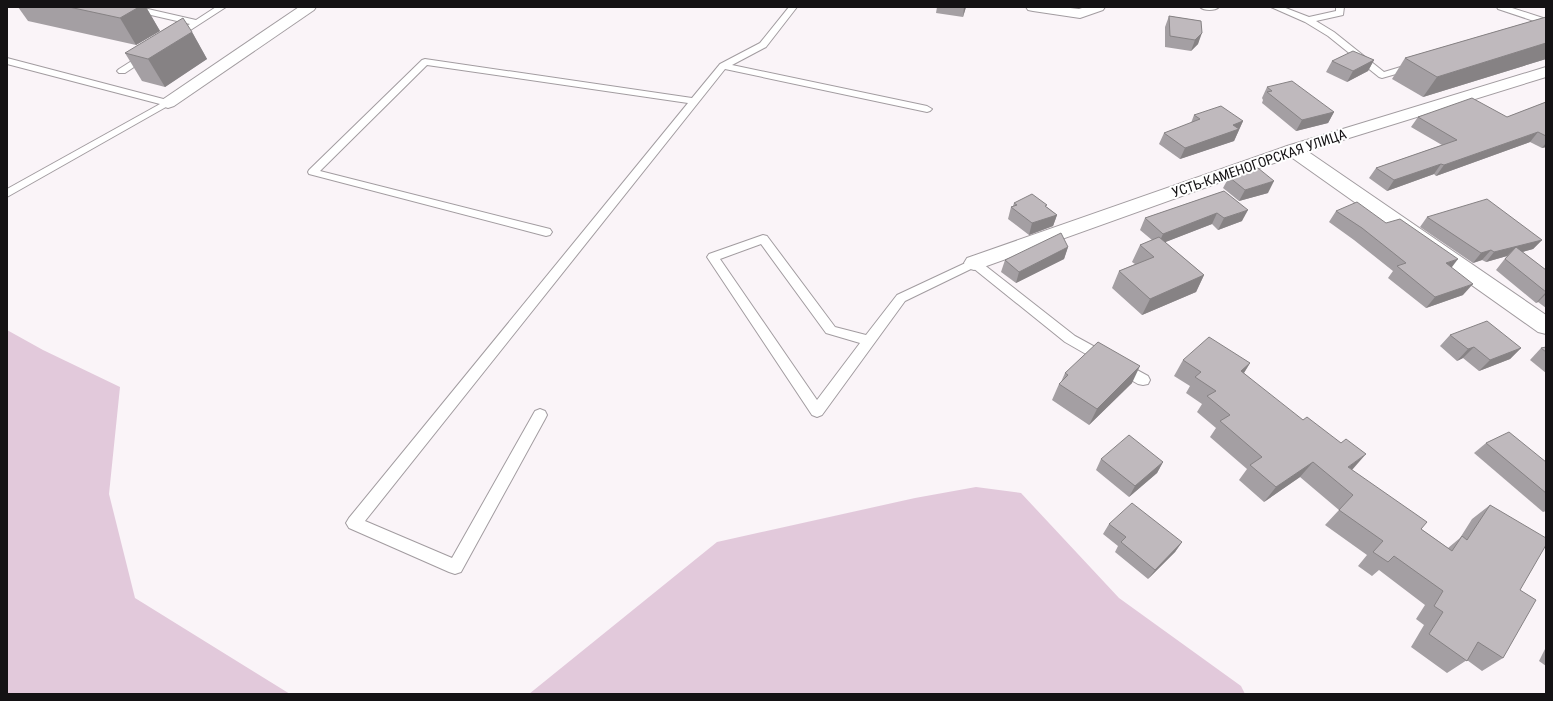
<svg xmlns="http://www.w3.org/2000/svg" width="1553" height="701" font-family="'Roboto Condensed',sans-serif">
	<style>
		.green { fill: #e2c9db }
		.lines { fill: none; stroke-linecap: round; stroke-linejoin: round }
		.service-casing { stroke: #a29ca0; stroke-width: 2 }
		.minor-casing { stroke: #a29ca0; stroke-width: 2 }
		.service { fill: #fff; fill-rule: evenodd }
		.minor { fill: #fff; fill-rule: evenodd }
		.wall { fill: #a49fa3 }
		.shaded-wall { fill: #868284 }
		.building { fill: #bfb9bd; stroke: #868284 }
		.labels { text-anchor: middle; stroke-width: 4; stroke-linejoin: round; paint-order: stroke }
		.street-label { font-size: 14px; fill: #141214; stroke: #fff }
	</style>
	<rect width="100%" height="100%" fill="#faf4f8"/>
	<g class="green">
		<path d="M7,330L43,350L120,387L109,494L135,598L290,694H7Z"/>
		<path d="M976,487L1021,493L1119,598L1241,686L1245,694H529L717,542L915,498Z"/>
	</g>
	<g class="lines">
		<g class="service-casing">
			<g id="service">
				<path d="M124,7H139L196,20L216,7H226L175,40L172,39L171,37L172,35L190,24L125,9Z"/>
				<path d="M789,7H797L766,47L732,65L927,106L932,109L930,111L927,112L725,69L365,521L452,558L535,411L540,409L545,411L547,415L545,419L461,572L455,574L449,572L349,528L346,523L349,518L688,103L427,65L320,171L550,229L552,232L550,235L546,236L309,174L308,172L309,170L422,60L425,59L692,98L720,64L760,43Z"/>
				<path d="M1200,7H1219C1215,11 1204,11 1200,7Z"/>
				<path d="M1271,7H1283L1309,17L1336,11V7H1344L1343,15L1316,21L1334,32L1384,72L1414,63L1419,66L1417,68L1382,78L1379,77L1328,36L1305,22Z"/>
				<path d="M1497,7H1509L1546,19V25L1498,9Z"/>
				<path d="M146,52L151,55L149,57L125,73H119L117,71L119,69Z"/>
				<path d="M7,58L171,101L173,103L7,197V189L160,104L7,64Z"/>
				<path d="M763,235L767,236L835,327L866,335L897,295L974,259L978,260L1075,336L1148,376L1150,380L1148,384L1143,385L1138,384L1065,342L973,268L905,301L822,415L817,417L812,415L707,257L709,254ZM761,244L826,333L860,343L817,400L720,259Z"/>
			</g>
		</g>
		<g class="minor-casing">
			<g id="minor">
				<path d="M299,7H316L314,10L174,106L168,108L162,106L160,103L162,100Z"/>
				<path d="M1026,7H1062L1079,9L1085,7H1105L1103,10L1080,18L1033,11L1028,10Z"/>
				<path d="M1546,67V77L1307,151L1546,315V334L1538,332L1291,157L981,268L974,270L967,268L964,263L967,258L1287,146Z"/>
			</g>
		</g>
		<use href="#service" class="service"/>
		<use href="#minor" class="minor"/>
	</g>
	<g class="wall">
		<path d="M18,7H146L160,31L136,45L28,21Z"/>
		<path d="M937,7H966L963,17L936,13Z"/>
		<path d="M1169,16L1201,21L1198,44L1191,51L1165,47V27Z"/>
		<path d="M1546,17V59L1423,97L1392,79L1405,58Z"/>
		<path d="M192,32L207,59L165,87L142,81L125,53Z"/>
		<path d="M1374,60L1368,71L1347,82L1326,72L1332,61Z"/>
		<path d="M1267,87L1334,112L1328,123L1296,131L1262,103L1263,100L1262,98Z"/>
		<path d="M1546,102V147L1542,148L1530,142L1436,176L1434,174L1387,191L1369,178L1376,168L1442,145L1411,127L1418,117H1507Z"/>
		<path d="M1194,115L1243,121L1234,141L1180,159L1159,144L1164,133L1191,123Z"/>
		<path d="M1229,177L1268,193L1239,201L1223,188Z"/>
		<path d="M1224,191L1242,221L1218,230L1212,224L1165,242L1204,275L1196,292L1142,315L1112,288L1119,271L1135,264L1132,262L1140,245L1152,240L1140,230L1145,218Z"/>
		<path d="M1014,203L1047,207L1057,215L1053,226L1029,235L1008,219L1011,207L1013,206Z"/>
		<path d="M1336,211L1386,223L1451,267L1463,295L1426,308L1388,278L1393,271L1354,240L1329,222Z"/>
		<path d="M1427,217L1542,240L1533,249L1522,252L1546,270V308L1538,302L1536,303L1496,270L1507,256L1486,262L1482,260L1473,263L1420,227Z"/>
		<path d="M1068,247L1064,259L1016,283L1001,272L1005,260Z"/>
		<path d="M1450,335L1521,348L1510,359L1479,371L1463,358L1457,361L1440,346Z"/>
		<path d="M1546,347V373L1530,360L1541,348Z"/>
		<path d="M1183,360L1250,363L1244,373L1351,470L1421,529L1448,548L1460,538L1472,519L1490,505L1520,590L1503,658L1482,671L1467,660L1447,673L1411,647L1424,625L1416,619L1425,605L1379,570L1372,576L1358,566L1367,555L1325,525L1339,510L1300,477L1264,502L1239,480L1247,469L1210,437L1216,428L1197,412L1202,404L1186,393L1190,386L1174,376Z"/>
		<path d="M1065,373L1132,383L1089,425L1052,400L1059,384L1061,382Z"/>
		<path d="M1486,443L1546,462V511L1543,512L1474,453Z"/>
		<path d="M1101,459L1163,462L1157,473L1129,497L1096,470Z"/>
		<path d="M1109,524L1182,542L1175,552L1148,579L1115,552L1118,546L1103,534Z"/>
		<path d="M1546,647V666L1539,661Z"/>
	</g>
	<g class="shaded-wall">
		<path d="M139,7H146L160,31L136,45L120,18Z"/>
		<path d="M965,7H966L963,17L964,7Z"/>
		<path d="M192,32L207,59L165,87L148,59Z"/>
		<path d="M1202,33L1198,44L1191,51L1195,40Z"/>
		<path d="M1546,43V59L1423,97L1437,77Z"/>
		<path d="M1374,60L1368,71L1347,82L1353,71Z"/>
		<path d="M1334,112L1328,123L1296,131L1302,120Z"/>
		<path d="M1243,121L1234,141L1180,159L1185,148L1233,125Z"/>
		<path d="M1538,132L1530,142L1436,176L1444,165Z"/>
		<path d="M1546,143V147L1542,148Z"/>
		<path d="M1441,164L1434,174L1387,191L1394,180Z"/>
		<path d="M1274,181L1268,193L1239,201L1245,190Z"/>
		<path d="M1248,210L1242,221L1218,230L1224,218Z"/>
		<path d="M1217,213L1212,224L1158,245L1163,234Z"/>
		<path d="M1057,215L1053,226L1029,235L1032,223Z"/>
		<path d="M1542,240L1533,249L1508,256L1516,247L1507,256L1486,262L1494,252Z"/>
		<path d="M1068,247L1064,259L1016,283L1019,272Z"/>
		<path d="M1491,250L1482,260L1473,263L1481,253Z"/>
		<path d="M1458,259L1449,271L1446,263Z"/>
		<path d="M1204,275L1196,292L1142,315L1150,299Z"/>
		<path d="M1473,284L1463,295L1426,308L1435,297Z"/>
		<path d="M1546,292V294L1538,302L1536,303Z"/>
		<path d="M1474,347L1463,358L1457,361L1468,349Z"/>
		<path d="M1521,348L1510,359L1479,371L1490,360Z"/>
		<path d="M1250,363L1240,379L1241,371Z"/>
		<path d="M1140,366L1132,383L1089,425L1097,409Z"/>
		<path d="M1366,454L1352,470L1348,467Z"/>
		<path d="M1163,462L1157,473L1129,497L1135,486Z"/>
		<path d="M1313,462L1300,477L1264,502L1276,487Z"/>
		<path d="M1182,542L1175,552L1148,579L1155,570Z"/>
	</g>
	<g class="building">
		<path d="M69,7H139L120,18Z"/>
		<path d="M1169,16L1201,21L1202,33L1195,40L1170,36Z"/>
		<path d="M1546,17V43L1437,77L1405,58Z"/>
		<path d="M183,18L192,32L148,59L125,53Z"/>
		<path d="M1353,51L1374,60L1353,71L1332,61Z"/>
		<path d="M1292,81L1334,112L1302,120L1267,92L1272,91L1267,87Z"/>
		<path d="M1472,98L1507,117L1546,102V136L1538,132L1444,165L1441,164L1394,180L1376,168L1457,140L1418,117Z"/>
		<path d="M1221,106L1243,121L1233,125L1239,129L1185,148L1164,133L1200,119L1194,115Z"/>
		<path d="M1258,168L1274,181L1245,190L1229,177Z"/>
		<path d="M1224,191L1248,210L1224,218L1217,213L1163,234L1145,218Z"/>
		<path d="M1032,194L1047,205L1045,206L1057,215L1032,223L1011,207L1017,205L1014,203Z"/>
		<path d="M1487,199L1542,240L1494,252L1491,250L1481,253L1427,217Z"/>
		<path d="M1357,202L1386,223L1400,219L1458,259L1446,263L1473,284L1435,297L1397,266L1406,263L1362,228L1336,211Z"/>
		<path d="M1061,233L1068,247L1019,272L1005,260Z"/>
		<path d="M1159,237L1204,275L1150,299L1119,271L1154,257L1140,245Z"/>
		<path d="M1516,247L1546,270V292L1505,259Z"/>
		<path d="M1487,321L1521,348L1490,360L1474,347L1468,349L1450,335Z"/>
		<path d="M1209,337L1250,363L1241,371L1303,420L1307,417L1341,443L1346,439L1366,454L1348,467L1427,522L1421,529L1452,551L1462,536L1467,540L1490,505L1546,538V545L1520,590L1536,600L1503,658L1478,642L1467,661L1429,634L1443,612L1434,606L1443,591L1394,556L1388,562L1373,552L1383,541L1339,510L1353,495L1313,462L1276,487L1250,465L1262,457L1220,421L1230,415L1207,396L1216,391L1195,377L1201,372L1183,360Z"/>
		<path d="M1098,342L1140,366L1097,409L1059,384L1068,375L1065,373Z"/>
		<path d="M1546,347V352L1541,348Z"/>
		<path d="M1509,432L1546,462V493L1486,443Z"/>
		<path d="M1129,435L1163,462L1135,486L1101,459Z"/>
		<path d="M1132,503L1182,542L1155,570L1121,542L1126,537L1109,524Z"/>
	</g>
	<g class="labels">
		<g class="street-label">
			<text transform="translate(1259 163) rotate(-19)" y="5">УСТЬ-КАМЕНОГОРСКАЯ УЛИЦА</text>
		</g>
	</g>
	<rect width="1553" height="701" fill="none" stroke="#141214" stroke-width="16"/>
</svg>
